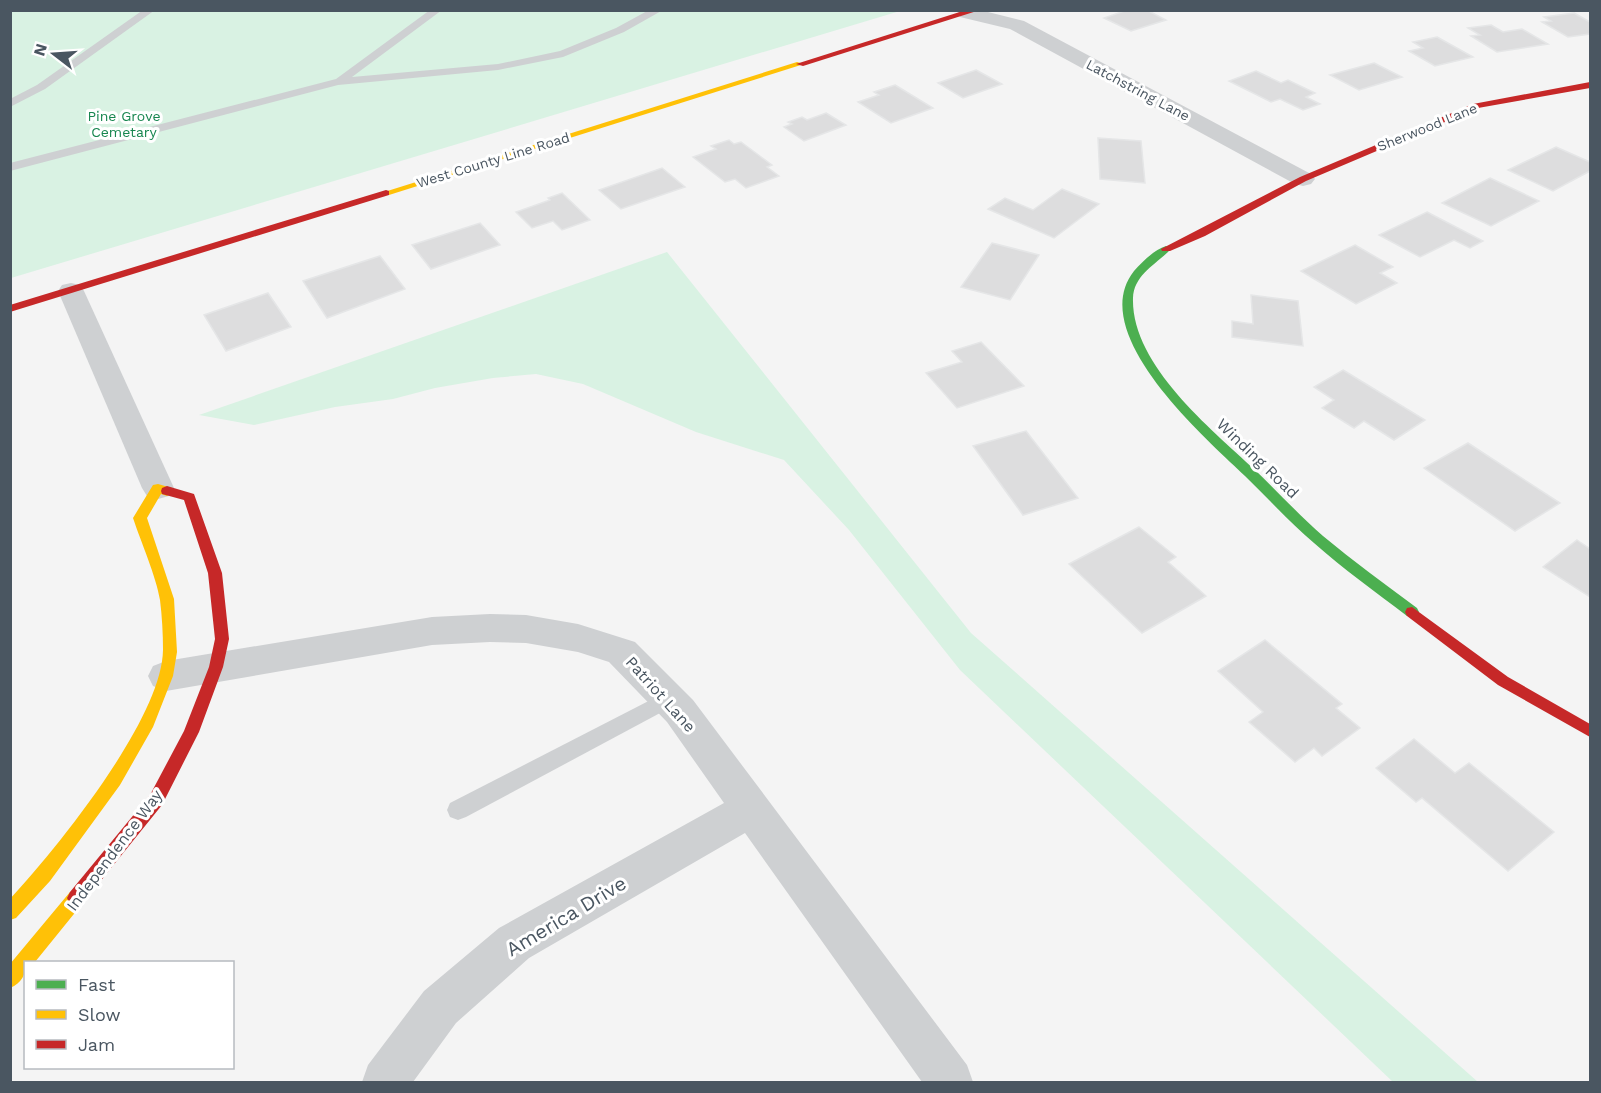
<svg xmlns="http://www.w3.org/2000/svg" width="1601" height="1093" font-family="'Work Sans',sans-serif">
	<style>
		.green { fill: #d9f2e3 }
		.building { fill: #ddddde; stroke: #e5e6e7; stroke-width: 1.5 }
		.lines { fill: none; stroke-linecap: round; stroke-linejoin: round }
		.lane { fill: #ced0d2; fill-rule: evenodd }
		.street { fill: #ced0d2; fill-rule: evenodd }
		.fast { fill: #4caf50; fill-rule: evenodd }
		.slow { fill: #ffc107; fill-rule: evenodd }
		.jam { fill: #c62828; fill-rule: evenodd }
		.labels { text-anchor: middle; stroke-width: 6; stroke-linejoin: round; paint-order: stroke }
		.far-street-label { font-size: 14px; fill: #4a5661; stroke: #fff }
		.far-park-label { font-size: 14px; fill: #17864f; stroke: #fff }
		.street-label { font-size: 16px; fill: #4a5661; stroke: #fff }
		.near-street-label { font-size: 20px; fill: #4a5661; stroke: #fff }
	</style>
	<rect width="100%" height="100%" fill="#f4f4f4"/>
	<g class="green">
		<path d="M11,11H900L11,278Z"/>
		<path d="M667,252L971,633L1478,1082H1393L960,670L849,530L784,460L696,432L583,384L536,374L493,378L435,388L393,399L335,407L254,425L199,415Z"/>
	</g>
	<g class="building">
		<path d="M1127,10H1147L1166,20L1131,31L1104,18Z"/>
		<path d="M1574,13L1590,22V34L1568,37L1542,22L1551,21L1544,17Z"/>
		<path d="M1491,25L1503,32L1522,29L1548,44L1497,52L1471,36L1480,35L1468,28Z"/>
		<path d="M1437,37L1473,57L1435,66L1409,51L1423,48L1413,42Z"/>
		<path d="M1374,63L1402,77L1359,90L1330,75Z"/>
		<path d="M976,70L1002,84L963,98L938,83Z"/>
		<path d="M1256,71L1281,83L1288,80L1315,93L1306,97L1320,104L1303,110L1280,99L1271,102L1229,81Z"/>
		<path d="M895,85L933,108L891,123L858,102L879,95L874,92Z"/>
		<path d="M826,113L846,125L804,141L784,127L792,124L788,122L802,117L807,120Z"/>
		<path d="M1098,138L1141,141L1145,183L1100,179Z"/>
		<path d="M729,140L734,144L741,142L772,165L767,167L779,176L746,188L735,179L725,182L693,157L716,149L711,146Z"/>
		<path d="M1556,147L1590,162V171L1553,191L1508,170Z"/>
		<path d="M662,168L685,187L621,209L599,190Z"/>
		<path d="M1490,178L1539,201L1491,226L1442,203Z"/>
		<path d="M1062,189L1099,204L1054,238L988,209L1005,198L1033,210Z"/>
		<path d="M562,193L590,220L562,230L553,221L532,228L516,212L550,200L548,198Z"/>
		<path d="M1427,212L1483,241L1470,248L1454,240L1420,257L1379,235Z"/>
		<path d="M480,223L500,245L431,269L412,245Z"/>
		<path d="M992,243L1039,255L1010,300L961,287Z"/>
		<path d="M1355,245L1393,267L1380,273L1397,283L1356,304L1301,271Z"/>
		<path d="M380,256L405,289L327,318L303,281Z"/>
		<path d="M268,293L291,327L226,351L204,315Z"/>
		<path d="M1251,295L1298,301L1303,346L1232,337V321L1253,324Z"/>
		<path d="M981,342L1024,386L957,408L926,373L962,362L952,351Z"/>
		<path d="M1343,370L1425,420L1394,440L1364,421L1354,428L1322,408L1334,400L1314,387Z"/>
		<path d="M1026,431L1078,498L1023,515L973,446Z"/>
		<path d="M1468,443L1560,503L1515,531L1424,468Z"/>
		<path d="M1139,527L1176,557L1168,562L1206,596L1142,633L1069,564Z"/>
		<path d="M1577,540L1590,549V597L1543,567Z"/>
		<path d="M1265,640L1342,704L1336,708L1360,728L1322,756L1314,748L1295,762L1249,722L1263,712L1218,671Z"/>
		<path d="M1414,739L1455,773L1469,763L1554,832L1508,871L1422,798L1416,802L1376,768Z"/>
	</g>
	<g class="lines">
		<g class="lane">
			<path d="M143,10H155L45,89L10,107V99L37,85Z"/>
			<path d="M430,10H442L352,77L498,64L560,51L616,28L649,10H663L624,32L563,57L498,70L338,85L10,171V163L336,79Z"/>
			<path d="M668,691L675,693L678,699L675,705L466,817L458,820L450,817L447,810L450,803Z"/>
		</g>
		<g class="street">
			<path d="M959,10H980L1024,21L1311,174L1315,179L1311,184L1303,186L1295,184L1010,29L960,17L958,13Z"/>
			<path d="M71,283L80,285L84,291L174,488L169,496L158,499L147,496L142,488L58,291L62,285Z"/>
			<path d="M490,614L526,615L578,624L635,642L693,700L967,1065L973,1082H922L745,833L529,958L456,1023L413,1082H362L368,1065L424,991L499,928L724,803L667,722L609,662L578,652L526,643L490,642L432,645L166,691L153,686L148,676L153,666L166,661L432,617Z"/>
		</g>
		<path class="fast" d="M1166,246L1171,249C1157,264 1134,274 1133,298C1131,364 1210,428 1254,469C1277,491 1299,515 1323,536C1353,561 1385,584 1417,608L1419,612L1417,616H1407C1376,592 1343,569 1314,543C1289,522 1268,498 1245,476C1204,437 1085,333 1134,271C1142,262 1154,250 1166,246Z"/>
		<g class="slow">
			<path d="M797,62L804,64L389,195L381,193Z"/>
			<path d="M158,484L172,488L173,491L167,496L161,494L147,518L174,599L177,652L173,676L153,727L120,785L50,881L16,918L10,920V899C57,848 162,719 163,650C163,634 162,616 160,600C156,576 141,542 133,518L153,485Z"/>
			<path d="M76,890L82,892L85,898L82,904L35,962H26C26,974 22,983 10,988V964L70,892Z"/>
		</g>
		<g class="jam">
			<path d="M966,10H980L803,66L796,64Z"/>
			<path d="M1590,82V88L1478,108L1306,181L1205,236L1170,251H1162L1161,249L1300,177L1473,104Z"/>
			<path d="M386,190L389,191V195L10,312V305Z"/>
			<path d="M167,486L194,494L222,573L229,639L223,667L199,732L162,805L82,904L76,906L70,904L67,898L70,892L150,795L184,731L209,667L215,639L208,573L184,500L162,494L161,491L162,488Z"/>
			<path d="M1412,607L1508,677L1590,724V737L1498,685L1407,616L1405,612L1407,608Z"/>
		</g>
	</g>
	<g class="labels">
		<g class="far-street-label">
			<text transform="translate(1138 90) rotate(28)" y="5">Latchstring Lane</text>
			<text transform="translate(1427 127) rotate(-22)" y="5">Sherwood Lane</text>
			<text transform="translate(493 160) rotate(-17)" y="5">West County Line Road</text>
		</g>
		<g class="far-park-label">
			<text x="124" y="121">Pine Grove<tspan x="124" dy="16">Cemetary</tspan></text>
		</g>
		<g class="street-label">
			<text transform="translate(1258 458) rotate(44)" y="6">Winding Road</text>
			<text transform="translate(661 694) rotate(48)" y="6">Patriot Lane</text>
			<text transform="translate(114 850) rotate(-53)" y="6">Independence Way</text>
		</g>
		<g class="near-street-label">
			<text transform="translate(566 916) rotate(-31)" y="7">America Drive</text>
		</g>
	</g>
	<rect width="1601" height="1093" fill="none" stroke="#4a5661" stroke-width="24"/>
	<rect x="24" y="961" width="210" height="108" fill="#ffffff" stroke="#b7bbc0" stroke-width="1.5"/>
	<rect x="36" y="980" width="30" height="9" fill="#4caf50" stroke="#b7bbc0" stroke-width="1.5"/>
	<text x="78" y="991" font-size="18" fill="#4a5661">Fast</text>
	<rect x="36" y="1010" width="30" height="9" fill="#ffc107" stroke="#b7bbc0" stroke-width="1.5"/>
	<text x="78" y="1021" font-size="18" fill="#4a5661">Slow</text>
	<rect x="36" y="1040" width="30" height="9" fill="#c62828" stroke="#b7bbc0" stroke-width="1.5"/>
	<text x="78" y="1051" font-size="18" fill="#4a5661">Jam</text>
	<g transform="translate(54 54) rotate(287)" stroke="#ffffff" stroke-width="4.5" paint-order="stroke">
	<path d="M0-4.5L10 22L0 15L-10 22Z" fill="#4a5661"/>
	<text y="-9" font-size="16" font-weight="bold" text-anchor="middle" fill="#4a5661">N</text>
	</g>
</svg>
